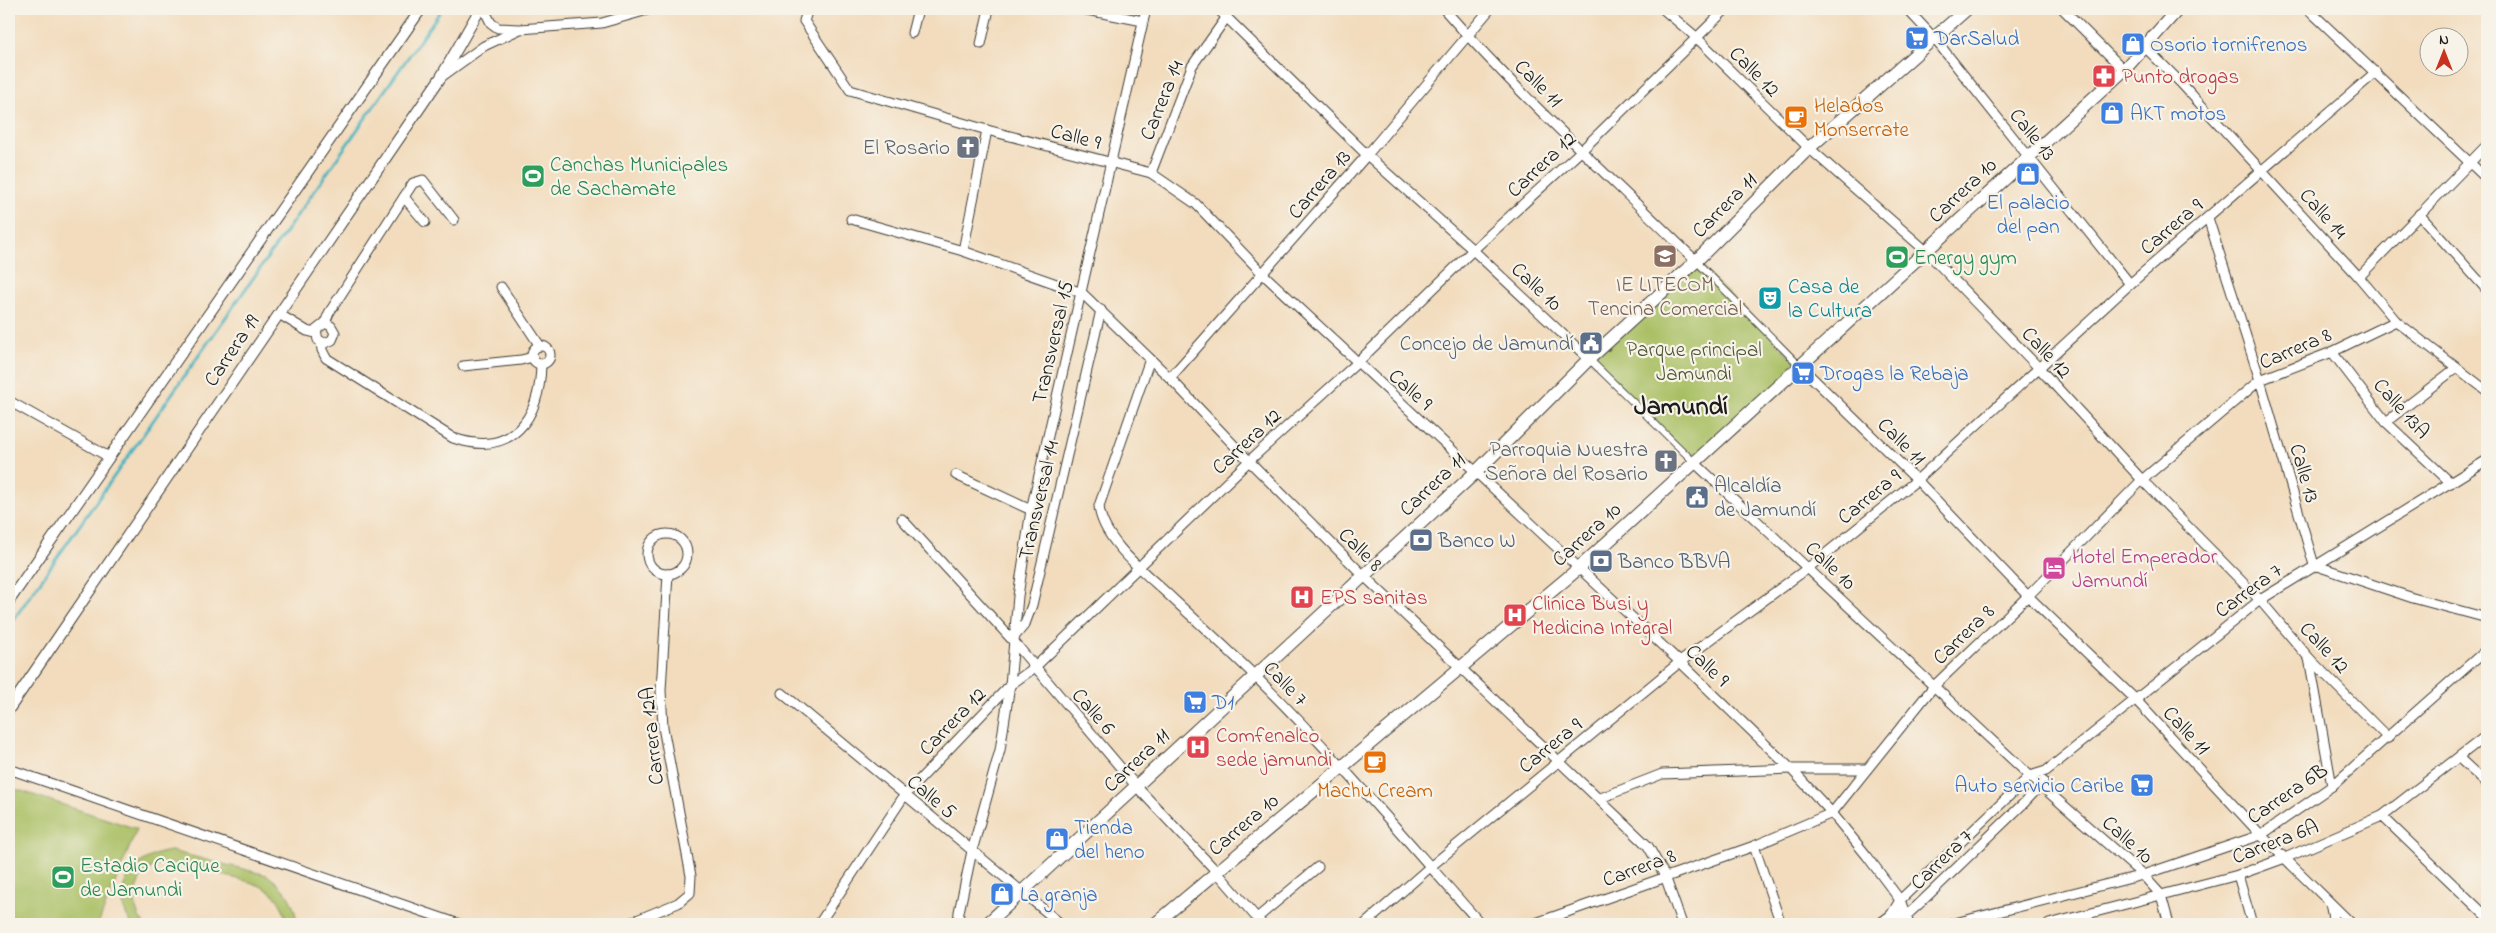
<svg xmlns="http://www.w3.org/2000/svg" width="2496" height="933" font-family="'Indie Flower',sans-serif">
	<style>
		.green { fill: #a9bf64; stroke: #626e40 }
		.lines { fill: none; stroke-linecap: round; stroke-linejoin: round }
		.stream { stroke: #43b2bf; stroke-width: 3 }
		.pedestrian-casing { stroke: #3c3934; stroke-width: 8 }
		.minor-casing { stroke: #3c3934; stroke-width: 11 }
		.tertiary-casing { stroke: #3c3934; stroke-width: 12 }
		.secondary-casing { stroke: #3c3934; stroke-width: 14 }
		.pedestrian { stroke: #fff; stroke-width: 6 }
		.minor { stroke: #fff; stroke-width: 9 }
		.tertiary { stroke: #fff; stroke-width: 10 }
		.secondary { stroke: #fff; stroke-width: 12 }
		.labels { text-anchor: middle; stroke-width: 4.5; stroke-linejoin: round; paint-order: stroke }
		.shop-label { font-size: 21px; fill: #366cbe; stroke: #f7f3e8; text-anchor: start }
		.street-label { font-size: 21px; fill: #1c1c1c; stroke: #f7f3e8 }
		.health-label { font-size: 21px; fill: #be3a42; stroke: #f7f3e8; text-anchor: start }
		.food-label { font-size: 21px; fill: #c56008; stroke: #f7f3e8; text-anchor: start }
		.worship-label { font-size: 21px; fill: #5b616d; stroke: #f7f3e8; text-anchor: end }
		.leisure-label { font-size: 21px; fill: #27864d; stroke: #f7f3e8; text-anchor: start }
		.education-label { font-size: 21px; fill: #785e54; stroke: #f7f3e8 }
		.culture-label { font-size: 21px; fill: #0d838f; stroke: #f7f3e8; text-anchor: start }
		.service-label { font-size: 21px; fill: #4e5e75; stroke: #f7f3e8; text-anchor: start }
		.park-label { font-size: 21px; fill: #4d5535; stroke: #f7f3e8 }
		.hotel-label { font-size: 21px; fill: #b23c85; stroke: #f7f3e8; text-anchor: start }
		.district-label { font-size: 26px; font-weight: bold; fill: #1c1c1c; stroke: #f7f3e8 }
	</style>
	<rect width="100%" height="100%" fill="#f7f3e8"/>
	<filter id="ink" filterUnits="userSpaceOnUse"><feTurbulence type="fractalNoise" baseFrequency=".02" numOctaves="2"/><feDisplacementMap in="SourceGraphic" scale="10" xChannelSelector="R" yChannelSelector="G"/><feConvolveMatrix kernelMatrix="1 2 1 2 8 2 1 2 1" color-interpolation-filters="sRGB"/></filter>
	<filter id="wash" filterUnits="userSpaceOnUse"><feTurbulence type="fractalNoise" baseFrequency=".0096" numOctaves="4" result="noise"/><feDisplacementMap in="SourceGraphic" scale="20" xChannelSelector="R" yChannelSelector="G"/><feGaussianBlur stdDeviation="1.12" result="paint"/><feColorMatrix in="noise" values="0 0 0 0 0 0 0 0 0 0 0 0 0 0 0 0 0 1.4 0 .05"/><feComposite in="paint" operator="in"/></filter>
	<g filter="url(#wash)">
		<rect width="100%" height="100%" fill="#f2dcbd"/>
		<g class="green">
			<path d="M1696,261L1800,366L1695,463L1589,359Z"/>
			<path d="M9,787L137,829L98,924H9Z"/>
			<path d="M171,851L267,875C285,888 295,902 297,924H287C285,913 281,902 273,894C261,883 241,880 226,876C196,867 141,845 135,897C135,906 137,918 145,924H132C107,890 134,855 171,851Z"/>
		</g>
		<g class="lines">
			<path class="stream" d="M9,626L442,9"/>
		</g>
	</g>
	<g filter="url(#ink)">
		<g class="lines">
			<g class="pedestrian-casing">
				<g id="pedestrian">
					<path d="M1696,261L1800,366"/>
					<path d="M1589,359L1695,463"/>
				</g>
			</g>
			<g class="minor-casing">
				<g id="minor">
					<path d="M484,9L491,23L498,28L520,29L602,23L651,9"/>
					<path d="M808,9L804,21L850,90L987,130L1151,173L1196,204L1263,274L1680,662L1791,769L1832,813L1867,856L1900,900L1909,924"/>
					<path d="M1082,9L1143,21"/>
					<path d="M1218,9L1367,155L1473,250L1589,359"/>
					<path d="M1444,9C1522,98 1611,178 1696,261"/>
					<path d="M1663,9L1696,37L1809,148L1926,251L2039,368L2142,480L2260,600L2309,658L2388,738"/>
					<path d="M1907,9L1934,38L2130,284"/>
					<path d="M2063,9L2124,70"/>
					<path d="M2308,9L2487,179"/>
					<path d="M912,33L918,9"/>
					<path d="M981,44L989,9"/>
					<path d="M2145,47L2180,82L2359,277L2396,321L2487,391"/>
					<path d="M441,77L484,46L518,30"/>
					<path d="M1151,173L1192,66L1226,18"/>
					<path d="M404,197L425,222"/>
					<path d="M2419,214L2487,290"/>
					<path d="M2208,218L2260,380L2314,565L2413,598L2487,618"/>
					<path d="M851,219L963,251L1082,293L1170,378L1249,461L1363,575L1648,846L1665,876L1682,924"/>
					<path d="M963,251L987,130"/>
					<path d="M2359,277L2487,145"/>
					<path d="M501,287L540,346"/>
					<path d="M279,314L307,331L315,333"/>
					<path d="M325,323L331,326L335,333L332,340L325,343L318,340L316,330L325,323L329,313L413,183L423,180L454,220"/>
					<path d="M321,342L322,350L326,358L453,438C512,458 540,419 541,364"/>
					<circle cx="541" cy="355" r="9"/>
					<path d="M2332,352L2386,422L2451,483"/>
					<path d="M1150,359L1099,506C1102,541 1148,575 1173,599C1201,625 1229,650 1256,677C1335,755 1407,841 1481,924"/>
					<path d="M463,366L521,360L533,357"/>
					<path d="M1800,366L1917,480L2028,596L2135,699L2261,835L2352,924"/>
					<path d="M1170,378L1367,155L1490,9"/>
					<path d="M9,401L109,457"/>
					<path d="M2386,422L2456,368"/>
					<path d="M1695,463L2030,776L2143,875L2161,895L2169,924"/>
					<path d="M956,475L1031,510"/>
					<path d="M902,519L1015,643L1137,787L1217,872L1262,924"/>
					<circle cx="667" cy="554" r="20"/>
					<path d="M1015,636L1025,624L1032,605L1101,310"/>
					<path d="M2309,658L2332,786"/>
					<path d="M782,693L1061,924"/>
					<path d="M2459,758L2487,784"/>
					<path d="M9,769L459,924"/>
					<path d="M1598,799L1662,774L1791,769H1867"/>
					<path d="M2382,816L2487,917"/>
					<path d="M1754,846L1781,924"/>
					<path d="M2238,875L2252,924"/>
					<path d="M2330,903L2334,924"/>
					<path d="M1891,915H1907L1918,905L2024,803L2041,785L2043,781"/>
					<path d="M1257,918L1318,867"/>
					<path d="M627,924L678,903L690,893L691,876L663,727L661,690L668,574"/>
					<path d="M819,924L904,796L1010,685L1034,668L1249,461L1357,363L1473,250L1582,150L1726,9"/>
					<path d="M958,924L959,912L972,851L1000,750L1010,685L1018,596L1031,510L1146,9"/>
					<path d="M1365,924L1430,867L1680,662L1808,568L1917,480L2130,284L2376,72"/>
					<path d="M1533,924L1754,846L1832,813L1934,686L2028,596L2142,480L2260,380L2332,352L2396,321"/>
					<path d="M1879,924L1891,915L1900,900L2030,776L2046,771L2260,600L2487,460"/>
					<path d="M1951,924L2143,875L2261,835L2332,786L2487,649"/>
					<path d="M2049,924L2238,875L2285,858L2382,816L2487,735"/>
				</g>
			</g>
			<g class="tertiary-casing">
				<g id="tertiary">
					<path d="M9,601L421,9"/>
					<path d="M9,709L441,77L480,9"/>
				</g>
			</g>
			<g class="secondary-casing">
				<g id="secondary">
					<path d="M987,924L1476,472L1589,359L1696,261L1809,148L1967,9"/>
					<path d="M1155,924L1578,569L2124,70L2178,9"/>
				</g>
			</g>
			<use href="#pedestrian" class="pedestrian"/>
			<use href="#minor" class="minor"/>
			<use href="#tertiary" class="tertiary"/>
			<use href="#secondary" class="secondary"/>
		</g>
	</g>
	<defs>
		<g id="supermarket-square" transform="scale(1.25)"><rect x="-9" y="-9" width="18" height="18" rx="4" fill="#3f7fe0" stroke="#f7f3e8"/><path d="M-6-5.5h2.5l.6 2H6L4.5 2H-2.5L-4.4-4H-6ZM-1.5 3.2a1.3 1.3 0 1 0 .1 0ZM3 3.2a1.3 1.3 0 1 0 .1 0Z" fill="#fff"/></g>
		<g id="shop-square" transform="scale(1.25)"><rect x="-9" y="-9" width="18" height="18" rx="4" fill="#3f7fe0" stroke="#f7f3e8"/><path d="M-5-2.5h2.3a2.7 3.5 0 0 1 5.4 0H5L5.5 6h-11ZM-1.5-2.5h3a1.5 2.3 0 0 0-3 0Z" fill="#fff"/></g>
		<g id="pharmacy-square" transform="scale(1.25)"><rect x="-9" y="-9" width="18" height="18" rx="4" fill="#e0444e" stroke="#f7f3e8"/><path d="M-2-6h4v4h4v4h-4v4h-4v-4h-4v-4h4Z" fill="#fff"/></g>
		<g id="cafe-square" transform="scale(1.25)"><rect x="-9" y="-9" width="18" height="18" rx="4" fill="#e8710a" stroke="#f7f3e8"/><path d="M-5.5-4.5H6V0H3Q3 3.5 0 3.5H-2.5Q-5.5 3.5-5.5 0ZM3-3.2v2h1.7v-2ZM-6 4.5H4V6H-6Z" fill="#fff"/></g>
		<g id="church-square" transform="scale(1.25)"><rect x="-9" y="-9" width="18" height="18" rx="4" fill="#6b7280" stroke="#f7f3e8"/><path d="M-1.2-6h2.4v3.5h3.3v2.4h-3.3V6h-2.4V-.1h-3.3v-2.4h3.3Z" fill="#fff"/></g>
		<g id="stadium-square" transform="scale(1.25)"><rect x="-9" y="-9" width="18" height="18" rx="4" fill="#2e9e5b" stroke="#f7f3e8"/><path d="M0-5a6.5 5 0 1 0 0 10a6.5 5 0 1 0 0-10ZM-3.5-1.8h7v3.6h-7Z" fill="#fff"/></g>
		<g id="school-square" transform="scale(1.25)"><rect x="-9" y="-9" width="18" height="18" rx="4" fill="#8d6e63" stroke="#f7f3e8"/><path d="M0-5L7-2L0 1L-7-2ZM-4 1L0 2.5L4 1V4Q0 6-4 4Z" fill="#fff"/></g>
		<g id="theatre-square" transform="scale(1.25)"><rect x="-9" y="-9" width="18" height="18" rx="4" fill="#0f9aa8" stroke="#f7f3e8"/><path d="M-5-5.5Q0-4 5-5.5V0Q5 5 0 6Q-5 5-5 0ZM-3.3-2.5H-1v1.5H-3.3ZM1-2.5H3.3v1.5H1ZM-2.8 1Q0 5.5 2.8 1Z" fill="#fff"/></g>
		<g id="civic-square" transform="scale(1.25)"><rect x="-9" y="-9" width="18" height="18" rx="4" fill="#5c6f8a" stroke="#f7f3e8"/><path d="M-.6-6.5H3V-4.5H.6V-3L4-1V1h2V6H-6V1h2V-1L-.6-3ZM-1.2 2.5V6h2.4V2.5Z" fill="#fff"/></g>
		<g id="bank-square" transform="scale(1.25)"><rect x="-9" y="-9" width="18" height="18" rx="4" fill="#5c6f8a" stroke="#f7f3e8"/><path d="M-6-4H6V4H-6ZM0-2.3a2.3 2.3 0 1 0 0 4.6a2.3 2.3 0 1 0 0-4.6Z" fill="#fff"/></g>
		<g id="hotel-square" transform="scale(1.25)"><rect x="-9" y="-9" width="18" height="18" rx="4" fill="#d1479c" stroke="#f7f3e8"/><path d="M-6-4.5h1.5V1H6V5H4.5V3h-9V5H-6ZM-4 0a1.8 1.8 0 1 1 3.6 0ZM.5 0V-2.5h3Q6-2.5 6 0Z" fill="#fff"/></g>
		<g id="hospital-square" transform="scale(1.25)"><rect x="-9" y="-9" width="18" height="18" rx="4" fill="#e0444e" stroke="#f7f3e8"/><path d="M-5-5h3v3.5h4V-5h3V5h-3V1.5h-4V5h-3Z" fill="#fff"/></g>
	</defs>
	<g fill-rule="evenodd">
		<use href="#supermarket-square" x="1917" y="38"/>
		<use href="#shop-square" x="2133" y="44"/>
		<use href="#pharmacy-square" x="2104" y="76"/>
		<use href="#shop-square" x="2112" y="113"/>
		<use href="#cafe-square" x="1796" y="117"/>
		<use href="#church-square" x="968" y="147"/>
		<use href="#shop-square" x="2028" y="174"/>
		<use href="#stadium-square" x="533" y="176"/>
		<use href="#school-square" x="1665" y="256"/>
		<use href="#stadium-square" x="1897" y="257"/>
		<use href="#theatre-square" x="1770" y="298"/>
		<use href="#civic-square" x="1591" y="343"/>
		<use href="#supermarket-square" x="1803" y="373"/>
		<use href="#church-square" x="1666" y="461"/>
		<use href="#civic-square" x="1697" y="497"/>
		<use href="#bank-square" x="1421" y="540"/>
		<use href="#bank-square" x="1601" y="561"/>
		<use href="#hotel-square" x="2054" y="568"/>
		<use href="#hospital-square" x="1302" y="597"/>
		<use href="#hospital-square" x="1515" y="615"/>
		<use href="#supermarket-square" x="1195" y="702"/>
		<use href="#hospital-square" x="1198" y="747"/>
		<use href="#cafe-square" x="1375" y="762"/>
		<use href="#supermarket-square" x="2142" y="785"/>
		<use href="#shop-square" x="1057" y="839"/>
		<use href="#stadium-square" x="63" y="877"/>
		<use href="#shop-square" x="1002" y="894"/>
	</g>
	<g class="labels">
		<g class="shop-label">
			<text x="1934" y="45">DarSalud</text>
			<text x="2150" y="51">Osorio tornifrenos</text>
			<text x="2130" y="120">AKT motos</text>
			<text x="2028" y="209" text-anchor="middle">El palacio<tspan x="2028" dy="24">del pan</tspan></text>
			<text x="1820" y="380">Drogas la Rebaja</text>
			<text x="1212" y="709">D1</text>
			<text x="2124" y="792" text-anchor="end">Auto servicio Caribe</text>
			<text x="1074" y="834">Tienda<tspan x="1074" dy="24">del heno</tspan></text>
			<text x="1020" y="901">La granja</text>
		</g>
		<g class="street-label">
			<text transform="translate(1755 71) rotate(45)" y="7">Calle 12</text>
			<text transform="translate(1539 83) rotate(45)" y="7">Calle 11</text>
			<text transform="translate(1161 100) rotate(-68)" y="7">Carrera 14</text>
			<text transform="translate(2033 134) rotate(51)" y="7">Calle 13</text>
			<text transform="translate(1076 136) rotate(15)" y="7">Calle 9</text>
			<text transform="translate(1541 164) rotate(-43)" y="7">Carrera 12</text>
			<text transform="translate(1319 184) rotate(-49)" y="7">Carrera 13</text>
			<text transform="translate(1962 190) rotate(-43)" y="7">Carrera 10</text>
			<text transform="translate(1724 205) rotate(-45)" y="7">Carrera 11</text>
			<text transform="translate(2324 213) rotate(48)" y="7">Calle 14</text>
			<text transform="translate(2171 226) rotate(-40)" y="7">Carrera 9</text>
			<text transform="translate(1537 286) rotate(43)" y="7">Calle 10</text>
			<text transform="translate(1052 342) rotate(-77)" y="7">Transversal 15</text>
			<text transform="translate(2295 348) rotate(-23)" y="7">Carrera 8</text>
			<text transform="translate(231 350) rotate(-56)" y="7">Carrera 19</text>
			<text transform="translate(2047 352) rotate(47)" y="7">Calle 12</text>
			<text transform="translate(1411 389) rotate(42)" y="7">Calle 9</text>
			<text transform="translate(2402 408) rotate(48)" y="7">Calle 13A</text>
			<text transform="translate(1246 441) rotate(-43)" y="7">Carrera 12</text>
			<text transform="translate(1902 441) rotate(45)" y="7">Calle 11</text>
			<text transform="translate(2305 473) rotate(74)" y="7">Calle 13</text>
			<text transform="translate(1432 484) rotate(-43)" y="7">Carrera 11</text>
			<text transform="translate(1869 496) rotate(-39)" y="7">Carrera 9</text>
			<text transform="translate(1038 500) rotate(-77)" y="7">Transversal 14</text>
			<text transform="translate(1586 534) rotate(-42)" y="7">Carrera 10</text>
			<text transform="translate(1361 549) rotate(45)" y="7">Calle 8</text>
			<text transform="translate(1831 565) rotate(43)" y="7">Calle 10</text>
			<text transform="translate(2248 590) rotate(-36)" y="7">Carrera 7</text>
			<text transform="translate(1963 634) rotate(-44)" y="7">Carrera 8</text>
			<text transform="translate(2325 647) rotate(47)" y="7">Calle 12</text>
			<text transform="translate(1708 665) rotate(44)" y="7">Calle 9</text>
			<text transform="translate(1286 683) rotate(46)" y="7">Calle 7</text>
			<text transform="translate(1094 711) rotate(49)" y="7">Calle 6</text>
			<text transform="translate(952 721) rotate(-46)" y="7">Carrera 12</text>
			<text transform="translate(2187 730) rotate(47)" y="7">Calle 11</text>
			<text transform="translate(651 736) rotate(-96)" y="7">Carrera 12A</text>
			<text transform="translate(1550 745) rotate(-39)" y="7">Carrera 9</text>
			<text transform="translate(1136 760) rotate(-43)" y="7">Carrera 11</text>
			<text transform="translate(2287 793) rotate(-34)" y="7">Carrera 6B</text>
			<text transform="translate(932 796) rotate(40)" y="7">Calle 5</text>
			<text transform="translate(1243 824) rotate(-40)" y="7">Carrera 10</text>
			<text transform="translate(2128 839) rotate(42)" y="7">Calle 10</text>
			<text transform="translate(2275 841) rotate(-21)" y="7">Carrera 6A</text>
			<text transform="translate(1941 859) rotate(-44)" y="7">Carrera 7</text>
			<text transform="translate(1639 867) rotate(-20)" y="7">Carrera 8</text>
		</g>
		<g class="health-label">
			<text x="2122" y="83">Punto drogas</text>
			<text x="1320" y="604">EPS sanitas</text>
			<text x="1532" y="610">Clinica Busi y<tspan x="1532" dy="24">Medicina Integral</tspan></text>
			<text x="1216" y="742">Comfenalco<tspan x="1216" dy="24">sede jamundi</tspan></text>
		</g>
		<g class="food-label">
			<text x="1814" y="112">Helados<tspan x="1814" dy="24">Monserrate</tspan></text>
			<text x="1375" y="797" text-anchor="middle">Machu Cream</text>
		</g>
		<g class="worship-label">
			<text x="950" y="154">El Rosario</text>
			<text x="1648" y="456">Parroquia Nuestra<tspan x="1648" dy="24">Señora del Rosario</tspan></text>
		</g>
		<g class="leisure-label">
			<text x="550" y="171">Canchas Municipales<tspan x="550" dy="24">de Sachamate</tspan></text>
			<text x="1914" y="264">Energy gym</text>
			<text x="80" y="872">Estadio Cacique<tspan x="80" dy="24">de Jamundi</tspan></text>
		</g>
		<g class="education-label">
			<text x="1665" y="291">IE LITECOM<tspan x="1665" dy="24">Tencina Comercial</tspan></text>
		</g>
		<g class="culture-label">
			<text x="1788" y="293">Casa de<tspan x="1788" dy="24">la Cultura</tspan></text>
		</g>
		<g class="service-label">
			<text x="1574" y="350" text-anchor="end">Concejo de Jamundí</text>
			<text x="1714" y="492">Alcaldía<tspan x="1714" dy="24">de Jamundí</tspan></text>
			<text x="1438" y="547">Banco W</text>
			<text x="1618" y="568">Banco BBVA</text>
		</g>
		<g class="park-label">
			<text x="1694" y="356">Parque principal<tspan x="1694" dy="24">Jamundi</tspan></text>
		</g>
		<g class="hotel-label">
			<text x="2072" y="563">Hotel Emperador<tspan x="2072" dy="24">Jamundí</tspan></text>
		</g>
		<g class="district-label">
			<text x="1681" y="414">Jamundí</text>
		</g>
	</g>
	<rect width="2496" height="933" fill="none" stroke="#f7f3e8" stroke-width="30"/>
	<g transform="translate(2444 52)"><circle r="24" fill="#f7f3e8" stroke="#9f9d96"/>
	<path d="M0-4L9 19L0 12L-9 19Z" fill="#c8321e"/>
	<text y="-8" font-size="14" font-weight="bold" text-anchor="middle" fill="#1c1c1c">N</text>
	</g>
</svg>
